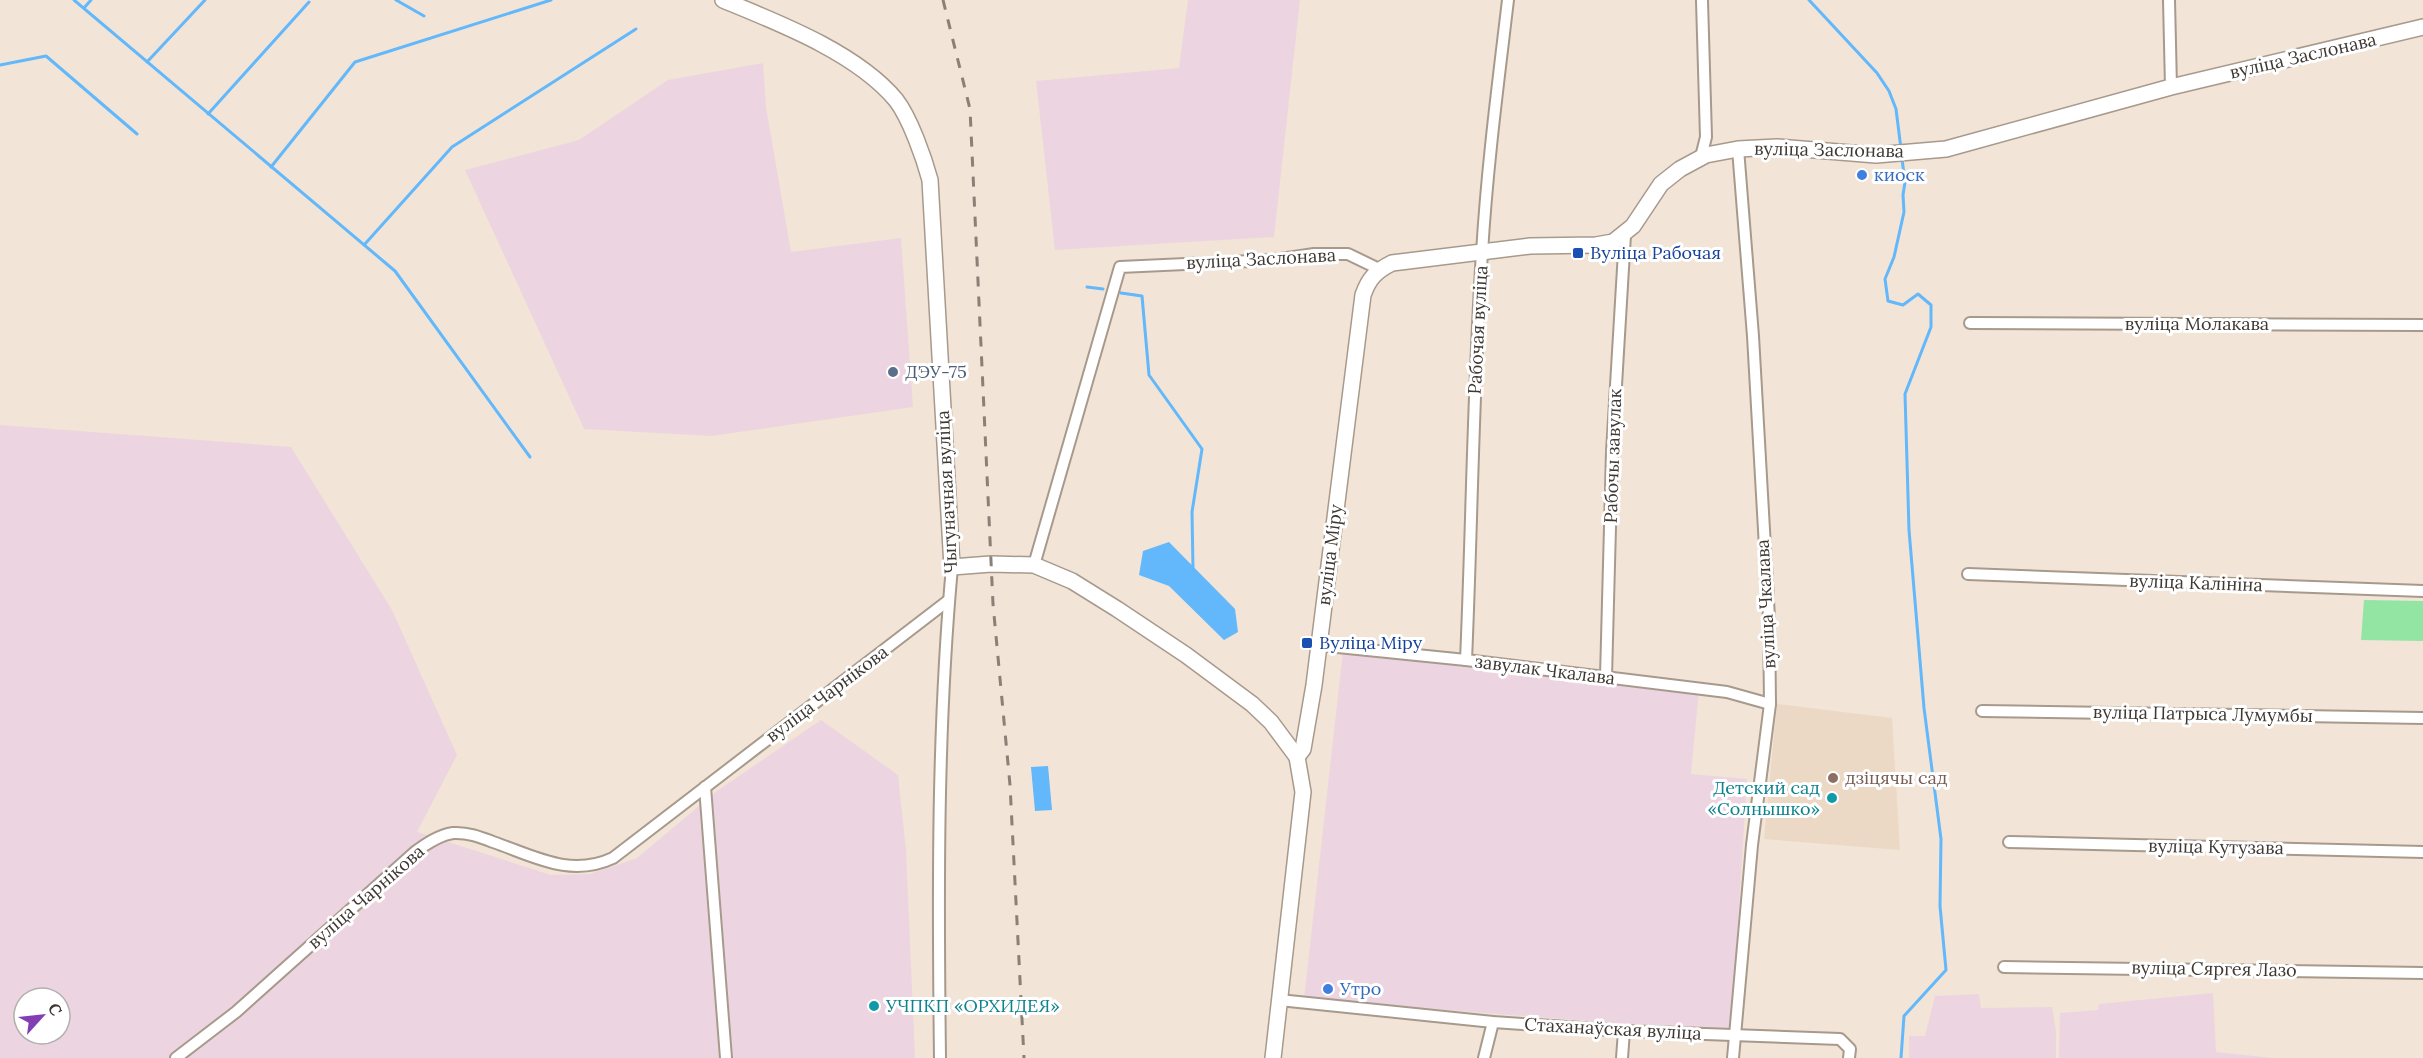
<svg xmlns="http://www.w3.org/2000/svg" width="2423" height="1058" font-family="Lora,serif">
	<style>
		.built { fill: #ecd9c5 }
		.industrial { fill: #ecd5e1; fill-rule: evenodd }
		.green { fill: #93e5a3 }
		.water { fill: #62b8fa }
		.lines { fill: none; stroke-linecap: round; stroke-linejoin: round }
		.stream { stroke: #62b8fa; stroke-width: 3 }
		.street-casing { stroke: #a79a8d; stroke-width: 14 }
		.secondary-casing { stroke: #a79a8d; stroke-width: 18 }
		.street { stroke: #fff; stroke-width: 10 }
		.secondary { stroke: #fff; stroke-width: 15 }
		.rail { stroke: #8a8078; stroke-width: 3; stroke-dasharray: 10 10; stroke-linecap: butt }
		.shop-dot { fill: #3f7fe0; stroke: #fff; stroke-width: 2 }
		.transit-dot { fill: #1a4fb4; stroke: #fff; stroke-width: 2 }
		.service-dot { fill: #5c6f8a; stroke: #fff; stroke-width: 2 }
		.education-dot { fill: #8d6e63; stroke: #fff; stroke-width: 2 }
		.culture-dot { fill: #0f9aa8; stroke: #fff; stroke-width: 2 }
		.labels { text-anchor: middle; stroke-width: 6; stroke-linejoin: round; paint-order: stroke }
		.street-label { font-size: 18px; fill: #3e3833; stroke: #fff }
		.shop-label { font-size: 18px; fill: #366cbe; stroke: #fff; text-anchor: start }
		.transit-label { font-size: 18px; fill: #164399; stroke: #fff; text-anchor: start }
		.service-label { font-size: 18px; fill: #4e5e75; stroke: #fff; text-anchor: start }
		.education-label { font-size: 18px; fill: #785e54; stroke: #fff; text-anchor: start }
		.culture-label { font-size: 18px; fill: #0d838f; stroke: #fff; text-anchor: end }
	</style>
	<rect width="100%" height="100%" fill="#f2e4d6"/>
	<path class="built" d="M1777,704L1892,718L1900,850L1764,839Z"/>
	<g class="industrial">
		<path d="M1188,0H1300L1274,237L1055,250L1036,81L1179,68Z"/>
		<path d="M763,63L766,107L791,252L901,238L913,407L711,436L584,429L465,170L579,140L668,80Z"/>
		<path d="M0,425L291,447L392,610L457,755L417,832L551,875L590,874L637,858L717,791L821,720L898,775L906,850L915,1058H0ZM24,998H60V1034H24Z"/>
		<path d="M1343,651L1699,690L1691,774L1747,779L1731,1032L1304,999Z"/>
		<path d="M2213,993L2216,1052L2273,1058H2059L2060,1013L2098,1010L2099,1004Z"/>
		<path d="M1979,994L1981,1008L2052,1007L2056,1031V1058H1909V1036H1925L1935,996Z"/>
	</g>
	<path class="green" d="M2364,600L2423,601V641L2361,640Z"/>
	<g class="water">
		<path d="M1169,542L1235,609L1238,632L1224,640L1169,586L1139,575L1143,551Z"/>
		<path d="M1048,766L1052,810L1035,811L1031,767Z"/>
	</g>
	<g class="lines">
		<g class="stream">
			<path d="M74,0L395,271L530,457"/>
			<path d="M396,0L424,16"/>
			<path d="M1809,0L1877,73L1889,91L1896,109L1901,149"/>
			<path d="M84,8L91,0"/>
			<path d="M147,62L205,0"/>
			<path d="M0,65L46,56L137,134"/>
			<path d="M208,114L309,2"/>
			<path d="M271,167L355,62L551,0"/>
			<path d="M364,245L452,147L636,29"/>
			<path d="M1087,287L1103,289"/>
			<path d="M1121,293L1142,296L1149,375L1202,449L1192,512L1193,569"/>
			<path d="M1901,1058L1904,1016L1946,970L1940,906L1941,839L1924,708L1909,530L1905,394L1931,327V305L1918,294L1903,305L1888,301L1885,279L1894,257L1904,212L1903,195L1905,182L1902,159"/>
		</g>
		<g class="street-casing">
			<g id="street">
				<path d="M2169,0L2171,87"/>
				<path d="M1701,157L1706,137L1702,1"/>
				<path d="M1970,323L2423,325"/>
				<path d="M1034,565L1120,267L1274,260L1314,254H1348L1379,269"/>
				<path d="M1968,574L2423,591"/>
				<path d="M1318,645L1466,660L1727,692L1770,704"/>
				<path d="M1466,660C1472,524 1473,388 1482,253C1487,168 1498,84 1508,0"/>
				<path d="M1606,677L1612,452L1625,235"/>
				<path d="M1982,711L2423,718"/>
				<path d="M705,787L726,1058"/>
				<path d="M2009,842L2423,852"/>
				<path d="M2004,967L2423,973"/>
				<path d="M1279,1000L1493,1022L1624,1031L1840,1039L1850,1049L1849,1058"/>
				<path d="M176,1058L236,1012L415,852C426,844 439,835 453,833C467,832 480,837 493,842C534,856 570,878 613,858L949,600"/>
				<path d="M940,1058C938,894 937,731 952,567"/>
				<path d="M1484,1058L1493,1022"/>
				<path d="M1622,1058L1624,1031"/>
				<path d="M1733,1058L1752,845L1770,704L1769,618L1753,336L1738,149"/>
			</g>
		</g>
		<g class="secondary-casing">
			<g id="secondary">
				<path d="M723,0C779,23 857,53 896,100C910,118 924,158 930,180L952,567L991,564L1034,565L1072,581L1117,609L1186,655L1252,704L1271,722L1297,757L1303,792L1273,1058"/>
				<path d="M1297,757L1303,749L1314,685L1363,295C1369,278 1376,271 1392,263L1530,246L1596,245L1613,242L1633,226L1661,184L1680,169L1706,155L1738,149L1777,147L1876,155L1946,149L2171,87L2423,27"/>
			</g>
		</g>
		<use href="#street" class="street"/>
		<use href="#secondary" class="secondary"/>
		<path class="rail" d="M943,0L970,109L993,604L1010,785L1024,1058"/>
	</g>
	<g class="shop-dot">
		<circle cx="1862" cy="175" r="6"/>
		<circle cx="1328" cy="989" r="6"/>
	</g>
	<g class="transit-dot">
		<rect x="1572" y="247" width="12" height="12" rx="3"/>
		<rect x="1301" y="637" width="12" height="12" rx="3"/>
	</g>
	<circle class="service-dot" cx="893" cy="372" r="6"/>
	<circle class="education-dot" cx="1833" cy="778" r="6"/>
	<g class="culture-dot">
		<circle cx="1832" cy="798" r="6"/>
		<circle cx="874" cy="1006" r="6"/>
	</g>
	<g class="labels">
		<g class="street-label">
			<text transform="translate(2303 56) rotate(-13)" y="6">вуліца Заслонава</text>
			<text transform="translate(1829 150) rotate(1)" y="6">вуліца Заслонава</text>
			<text transform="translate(1261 259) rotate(-3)" y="6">вуліца Заслонава</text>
			<text x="2197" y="330">вуліца Молакава</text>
			<text transform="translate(1478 330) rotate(-87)" y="6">Рабочая вуліца</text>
			<text transform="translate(1613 456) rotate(-88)" y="6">Рабочы завулак</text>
			<text transform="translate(947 492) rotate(-93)" y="6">Чыгуначная вуліца</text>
			<text transform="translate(1330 555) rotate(-83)" y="6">вуліца Міру</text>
			<text transform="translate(2196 583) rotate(2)" y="6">вуліца Калініна</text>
			<text transform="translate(1766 604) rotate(-93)" y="6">вуліца Чкалава</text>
			<text transform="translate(1545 670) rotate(7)" y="6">завулак Чкалава</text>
			<text transform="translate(827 694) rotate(-37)" y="6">вуліца Чарнікова</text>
			<text transform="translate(2203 714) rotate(1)" y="6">вуліца Патрыса Лумумбы</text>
			<text transform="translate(2216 847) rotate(1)" y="6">вуліца Кутузава</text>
			<text transform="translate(366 897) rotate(-41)" y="6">вуліца Чарнікова</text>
			<text transform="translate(2214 969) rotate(1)" y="6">вуліца Сяргея Лазо</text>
			<text transform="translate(1613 1029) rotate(3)" y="6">Стаханаўская вуліца</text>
		</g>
		<g class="shop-label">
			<text x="1874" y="181">киоск</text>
			<text x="1340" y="995">Утро</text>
		</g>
		<g class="transit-label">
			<text x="1590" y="259">Вуліца Рабочая</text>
			<text x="1319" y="649">Вуліца Міру</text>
		</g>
		<g class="service-label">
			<text x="905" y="378">ДЭУ-75</text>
		</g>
		<g class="education-label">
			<text x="1845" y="784">дзіцячы сад</text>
		</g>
		<g class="culture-label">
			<text x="1820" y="794">Детский сад<tspan x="1820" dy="21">«Солнышко»</tspan></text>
			<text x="886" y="1012" text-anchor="start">УЧПКП «ОРХИДЕЯ»</text>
		</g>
	</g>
	<g transform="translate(42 1016) rotate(63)"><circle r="28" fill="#ffffff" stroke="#b2afad" stroke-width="1.5"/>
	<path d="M0-4.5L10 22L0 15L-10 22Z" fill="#823eb2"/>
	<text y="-9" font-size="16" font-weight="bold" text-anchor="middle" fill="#3e3833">С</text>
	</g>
</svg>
